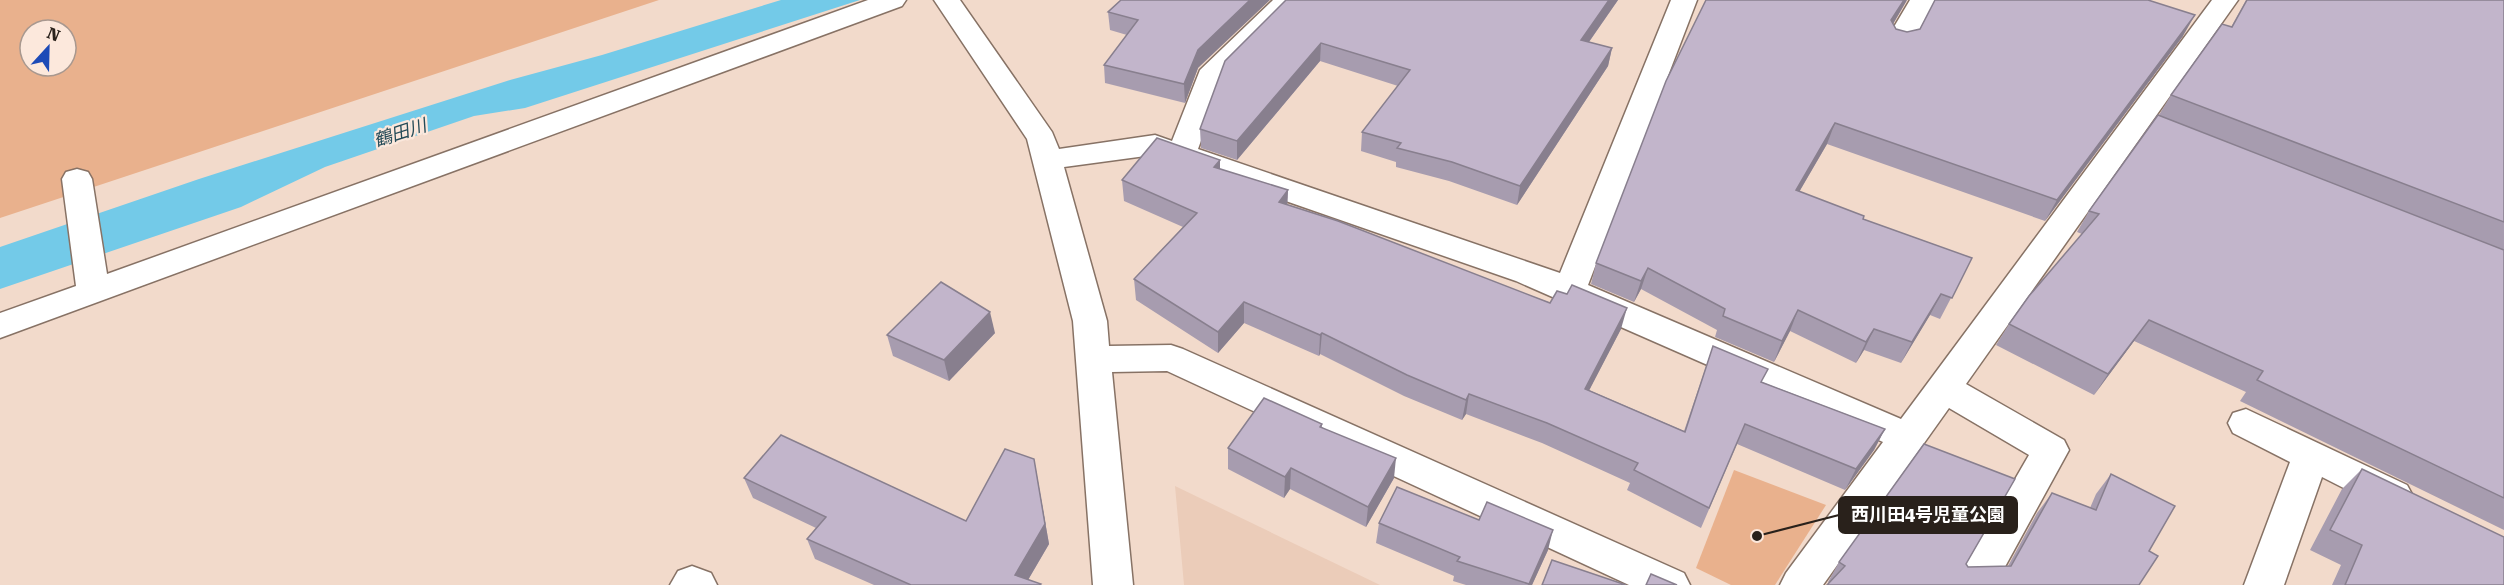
<svg xmlns="http://www.w3.org/2000/svg" width="2504" height="585" font-family="'Roboto Serif','Noto Sans JP',serif">
	<style>
		.built { fill: #ebccb9 }
		.green { fill: #e9b18d; fill-rule: evenodd }
		.water { fill: #73cae8 }
		.lines { fill: none; stroke-linecap: round; stroke-linejoin: round }
		.minor-casing { stroke: #877265; stroke-width: 3 }
		.minor { fill: #fff; fill-rule: evenodd }
		.wall { fill: #a79caf }
		.shaded-wall { fill: #887f8e }
		.building { fill: #c2b5cb; stroke: #887f8e; stroke-width: 1.5 }
		.labels { text-anchor: middle; stroke-width: 4.5; stroke-linejoin: round; paint-order: stroke }
		.water-label { font-size: 18px; font-style: italic; fill: #244b58; stroke: #fce8dc }
		.leader { fill: none; stroke: #29211b; stroke-width: 2 }
		.callout-dot { fill: #29211b; stroke: #fce8dc; stroke-width: 2 }
		.callout { fill: #29211b; stroke: #29211b; stroke-width: 2 }
		.callout-label { font-size: 18px; text-anchor: middle; font-weight: bold; fill: #fff }
	</style>
	<rect width="100%" height="100%" fill="#f2dacb"/>
	<path class="built" d="M1175,486L1380,585H1184Z"/>
	<g class="green">
		<path d="M0,0H659L0,218ZM30,30H66V66H30Z"/>
		<path d="M1734,470L1826,505L1775,585H1731L1696,568Z"/>
	</g>
	<path class="water" d="M781,0H860L525,108L474,116L325,167L241,207L0,289V247L199,179L510,80L602,55Z"/>
	<g class="lines">
		<g class="minor-casing">
			<g id="minor">
				<path d="M868,0H906L902,6L0,338V313L76,286L62,179L66,172L77,169L88,172L92,179L107,274Z"/>
				<path d="M934,0H960L1052,132L1059,149L1155,135L1172,141L1200,70L1273,0H1301L1223,79L1198,149L1560,273L1671,0H1697L1588,285L1901,419L2212,0H2238L1966,384L2064,440L2069,450L1995,585H1954L2029,455L1949,408L1823,585H1780L1786,573L1883,442L1516,281L1153,155L1064,167L1107,321L1109,346L1171,345L1183,349L1684,573L1690,585H1629L1167,371L1112,372L1133,585H1093L1073,321L1027,139Z"/>
				<path d="M1910,0H1936L1909,48L1899,50L1889,48L1885,42Z"/>
				<path d="M2246,409L2407,485L2413,496L2407,507L2394,512L2381,507L2322,477L2284,585H2244L2290,462L2233,433L2228,423L2233,413Z"/>
				<path d="M692,566L711,573L717,585H670L678,571Z"/>
			</g>
		</g>
		<use href="#minor" class="minor"/>
	</g>
	<g class="wall">
		<path d="M1121,0L1198,68L1185,103L1105,83L1104,65L1127,35L1110,30L1108,12Z"/>
		<path d="M1286,0H1618L1589,42L1612,48L1608,66L1517,205L1449,181L1396,167V162L1361,151L1362,132L1398,86L1320,61L1237,160L1201,148L1200,129Z"/>
		<path d="M1907,0L1893,24L1896,29L1907,32L2183,36L2045,221L1827,144L1799,192L1863,219L1972,258L1940,319L1930,315L1901,363L1864,350L1856,363L1790,331L1774,362L1715,337L1717,330L1641,289L1634,302L1591,284L1596,263Z"/>
		<path d="M2246,0H2504V530L2240,401L2246,392L2134,341L2094,395L1996,345L2009,324L2082,234L2077,232L2089,211L2159,115L2171,95L2231,27Z"/>
		<path d="M1220,169L1288,190L1287,205L1621,329L1589,390L1684,431L1713,346L1762,382L1885,429L1874,450L1845,490L1737,444L1701,528L1627,490L1630,483L1542,443L1466,414L1462,420L1404,396L1320,354L1319,356L1244,323L1218,353L1136,300L1134,279L1183,227L1124,201L1122,180Z"/>
		<path d="M995,333L949,381L893,356L887,335Z"/>
		<path d="M1322,424V427L1394,478L1366,527L1290,489L1284,498L1228,469V448Z"/>
		<path d="M1034,459L1049,544L1028,580L1041,585H874L815,559L807,539L816,528L753,498L744,478L966,521Z"/>
		<path d="M2362,469L2504,585H2332L2341,565L2310,550L2342,489Z"/>
		<path d="M2111,474L2149,551L2158,556L1829,583L1828,582L1839,562L1966,564L1968,567L2008,566L2037,513L2052,493L2090,508L2096,494Z"/>
		<path d="M1379,523L1548,550L1532,585H1466L1453,581L1454,576L1376,543Z"/>
	</g>
	<g class="shaded-wall">
		<path d="M1250,0H1270L1198,68L1185,103L1184,84L1198,50Z"/>
		<path d="M1609,0H1618L1577,59L1581,40Z"/>
		<path d="M1904,0H1907L1883,41L1891,20Z"/>
		<path d="M2195,15L2183,36L2045,221L2057,200Z"/>
		<path d="M1321,43L1320,61L1237,160V141Z"/>
		<path d="M1612,48L1608,66L1517,205L1520,186Z"/>
		<path d="M1835,123L1827,144L1788,211L1796,190Z"/>
		<path d="M1220,160V181L1214,167Z"/>
		<path d="M1288,190L1287,211L1279,202Z"/>
		<path d="M1648,268L1641,289L1634,302L1641,281Z"/>
		<path d="M1941,294L1930,315L1901,363L1912,342Z"/>
		<path d="M1244,302V323L1218,353V332Z"/>
		<path d="M1627,308L1621,329L1579,410L1585,389Z"/>
		<path d="M1798,310L1790,331L1774,362L1782,341Z"/>
		<path d="M990,312L995,333L949,381L944,360Z"/>
		<path d="M2149,320L2134,341L2094,395L2108,374Z"/>
		<path d="M1874,329L1864,350L1856,363L1866,342Z"/>
		<path d="M1322,333L1320,354L1319,356L1320,335Z"/>
		<path d="M1469,394L1466,414L1462,420L1466,400Z"/>
		<path d="M1885,429L1874,450L1845,490L1856,469Z"/>
		<path d="M1396,458L1394,478L1366,527L1368,507Z"/>
		<path d="M1034,459L1049,544L1025,585L1015,575Z"/>
		<path d="M1291,468L1290,489L1284,498L1285,477Z"/>
		<path d="M1553,530L1548,550L1532,585H1528Z"/>
	</g>
	<g class="building">
		<path d="M1121,0H1250L1198,50L1184,84L1104,65L1138,20L1108,12Z"/>
		<path d="M1286,0H1609L1581,40L1612,48L1520,186L1452,162L1397,148L1401,143L1362,132L1410,70L1321,43L1237,141L1200,129L1225,61Z"/>
		<path d="M1706,0H1904L1891,20L1896,29L1907,32L1920,29L1935,0H2148L2195,15L2057,200L1835,123L1796,190L1864,216L1863,219L1972,258L1952,298L1941,294L1912,342L1874,329L1866,342L1798,310L1782,341L1723,316L1725,309L1648,268L1641,281L1596,263L1666,81Z"/>
		<path d="M2247,0H2504V222L2171,95L2222,24L2232,27Z"/>
		<path d="M2158,115L2504,250V498L2257,380L2263,371L2149,320L2108,374L2009,324L2029,296L2099,214L2089,211Z"/>
		<path d="M1157,138L1220,160L1214,167L1288,190L1279,202L1338,221L1550,303L1557,291L1567,294L1572,285L1627,308L1585,389L1685,432L1713,346L1768,369L1761,382L1885,429L1856,469L1745,424L1709,508L1634,470L1638,463L1547,423L1469,394L1466,400L1407,375L1322,333L1320,335L1244,302L1218,332L1134,279L1197,213L1122,180Z"/>
		<path d="M941,282L990,312L944,360L887,335Z"/>
		<path d="M1264,398L1322,424L1320,427L1396,458L1368,507L1291,468L1285,477L1228,448Z"/>
		<path d="M781,435L966,521L1005,449L1034,459L1045,524L1015,575L1041,584L1040,585H911L807,539L826,517L744,478Z"/>
		<path d="M1924,444L2015,479L1966,564L1968,567L2011,566L2052,493L2096,510L2111,474L2175,506L2149,551L2158,556L2139,585H1827L1845,566L1839,562Z"/>
		<path d="M2362,469L2504,537V585H2345L2362,545L2330,530Z"/>
		<path d="M1397,487L1479,520L1487,502L1553,530L1529,584L1457,561L1460,557L1379,523Z"/>
		<path d="M1552,560L1626,585H1542Z"/>
		<path d="M1651,574L1677,585H1646Z"/>
	</g>
	<g class="labels">
		<g class="water-label">
			<text transform="translate(400 133) rotate(-18)" y="6">鶴田川</text>
		</g>
	</g>
	<path class="leader" d="M1757 536L1839 515"/>
	<circle class="callout-dot" cx="1757" cy="536" r="6"/>
	<rect class="callout" x="1839" y="497" width="178" height="36" rx="6"/>
	<g class="callout-label">
		<text x="1928" y="521">西川田4号児童公園</text>
	</g>
	<g transform="translate(48 48) rotate(22)"><circle r="28" fill="#fce8dc" stroke="#a8988f" stroke-width="1.5"/>
	<path d="M0-4.5L10 22L0 15L-10 22Z" fill="#1d4ab7"/>
	<text y="-9" font-size="16" font-weight="bold" text-anchor="middle" fill="#29211b">N</text>
	</g>
</svg>
